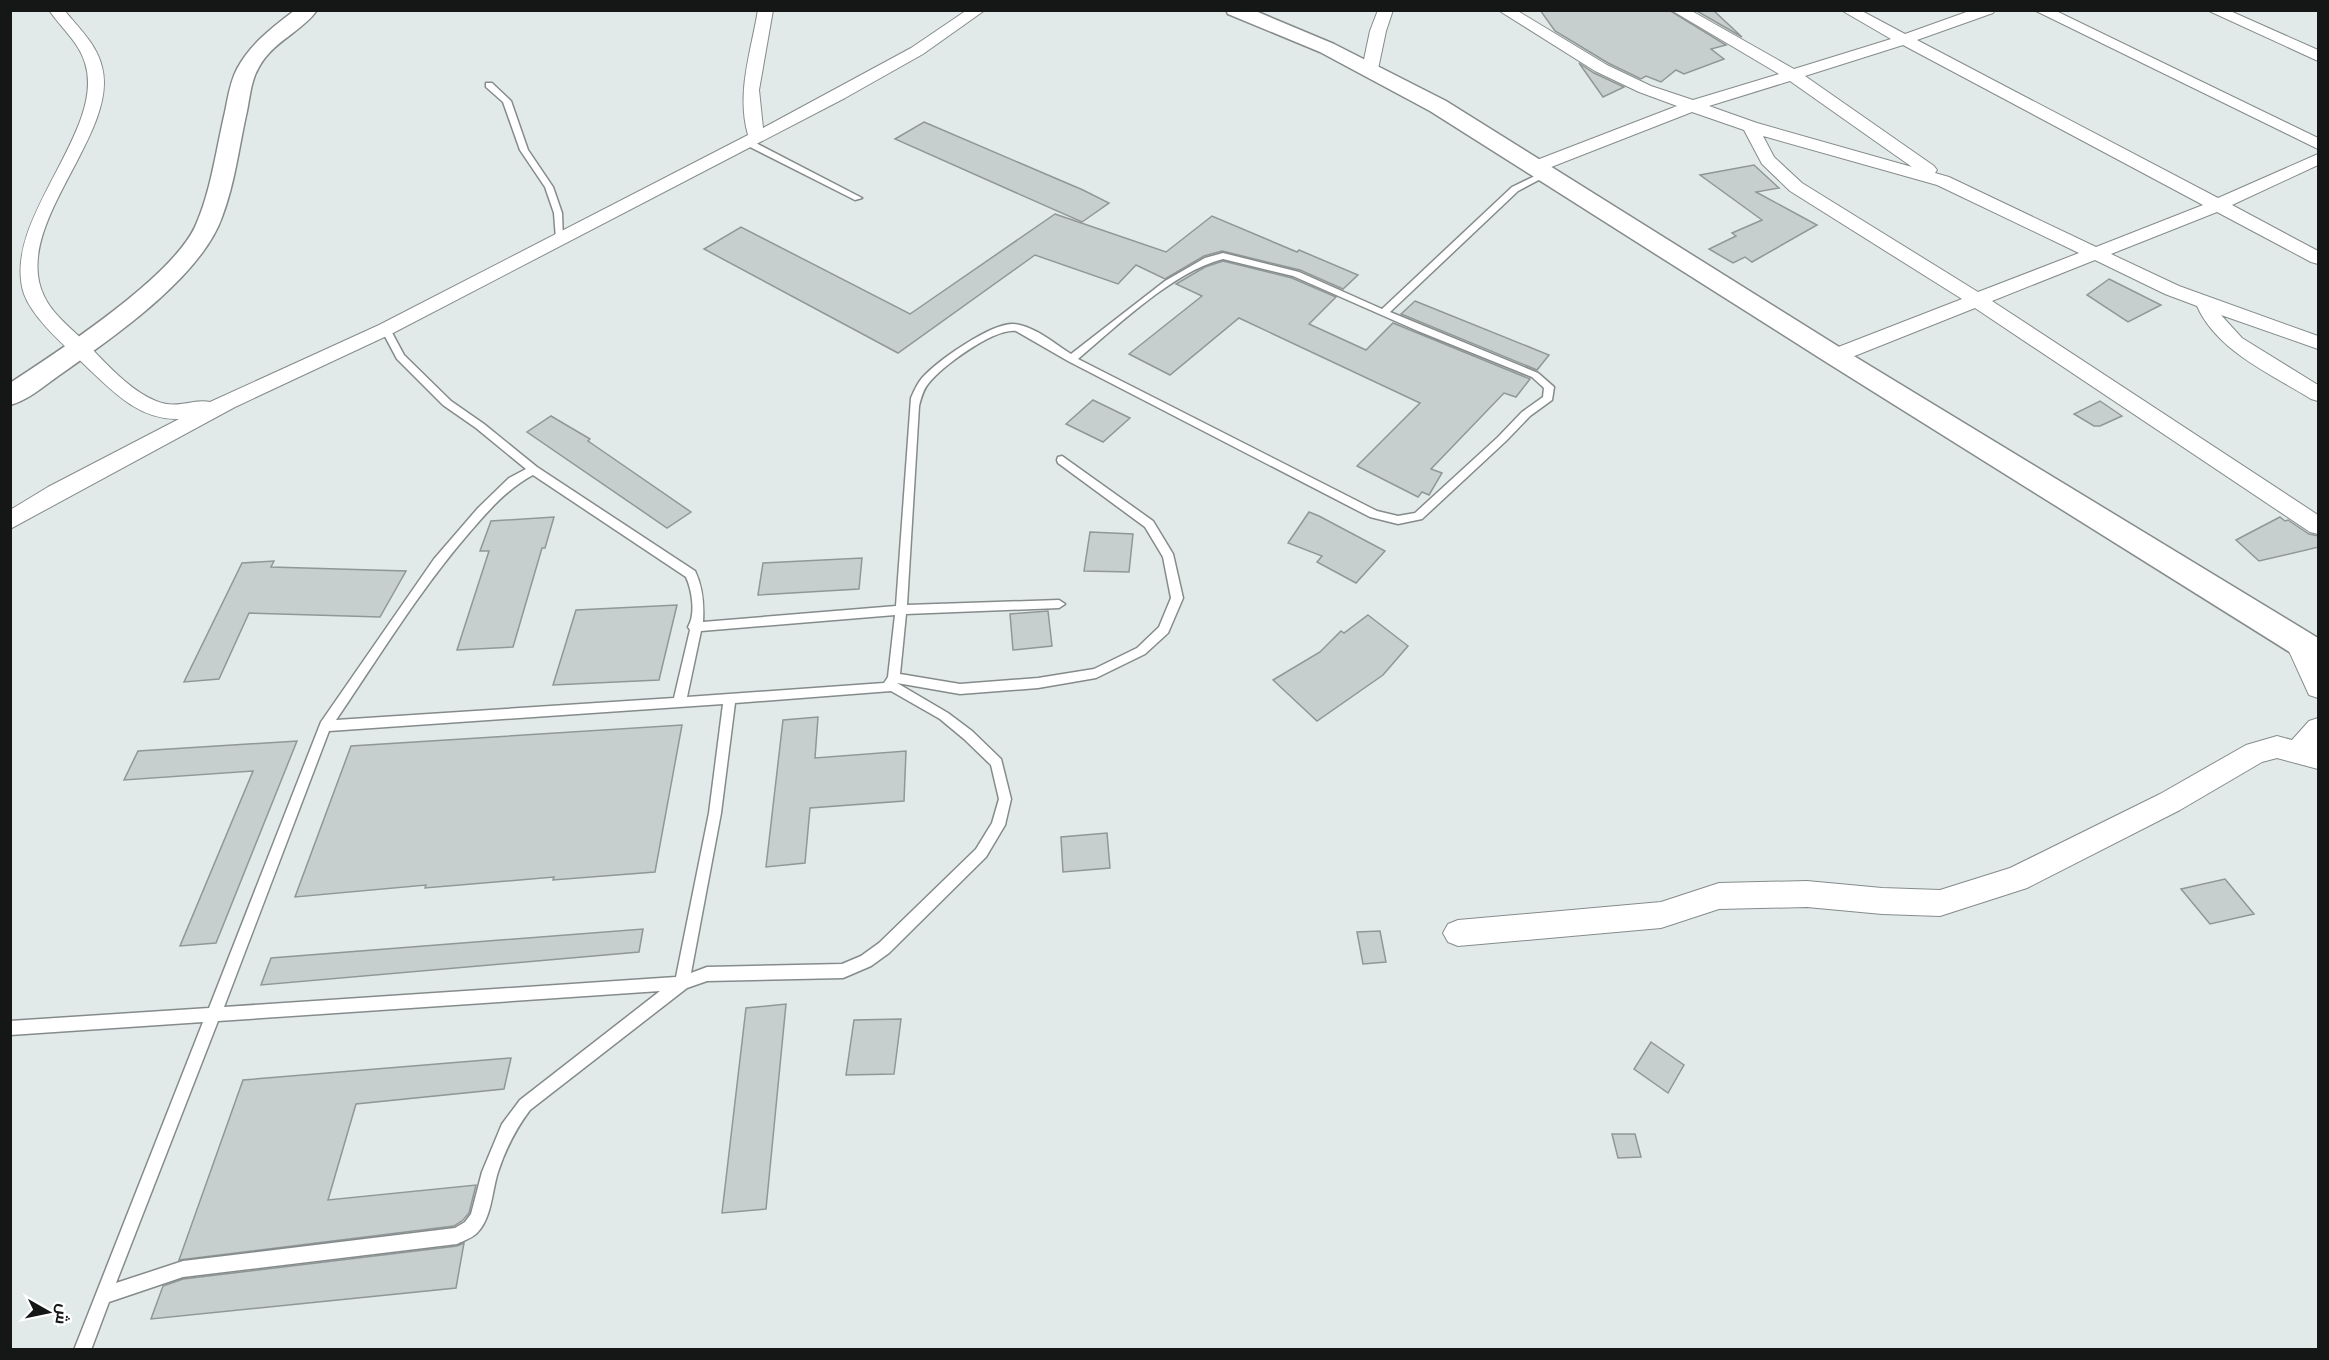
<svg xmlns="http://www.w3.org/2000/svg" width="2329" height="1360" font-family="Arial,Cairo,sans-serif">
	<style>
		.building { fill: #c7cece; stroke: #909797; stroke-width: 1.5 }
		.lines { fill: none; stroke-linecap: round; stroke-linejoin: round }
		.service-casing { stroke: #858b8b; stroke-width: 3 }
		.minor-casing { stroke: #858b8b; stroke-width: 2 }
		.secondary-casing { stroke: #858b8b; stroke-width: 3 }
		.service { fill: #fff; fill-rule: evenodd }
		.minor { fill: #fff; fill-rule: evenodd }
		.secondary { fill: #fff; fill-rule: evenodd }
	</style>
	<rect width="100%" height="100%" fill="#e2eae9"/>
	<g class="building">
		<path d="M1540,10H1669L1726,45L1711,49L1724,59L1684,74L1676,70L1661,82L1646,76L1641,79L1608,63L1555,31Z"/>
		<path d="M1695,10H1713L1742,37Z"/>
		<path d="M1579,63L1594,73L1624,87L1603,97Z"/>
		<path d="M924,122L1083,190L1109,203L1082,222L895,139Z"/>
		<path d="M1754,165L1779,188L1756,192L1817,225L1752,262L1745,257L1733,263L1709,249L1736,236L1732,233L1762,220L1700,175Z"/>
		<path d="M1055,214L1166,252L1212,216L1297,252L1299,250L1358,275L1343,289L1300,270L1222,251L1204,256L1165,279L1136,265L1118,284L1035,255L898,353L704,249L741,227L910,314Z"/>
		<path d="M1223,261L1292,278L1336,297L1309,324L1366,350L1393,323L1530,379L1516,397L1504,393L1431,469L1442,473L1429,495L1422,492L1418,497L1357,466L1420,403L1239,318L1170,375L1129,354L1202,296L1176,284L1205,267Z"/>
		<path d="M2109,279L2161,305L2128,322L2087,295Z"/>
		<path d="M1415,301L1549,355L1537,370L1401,314Z"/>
		<path d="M1093,400L1130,418L1103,442L1066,424Z"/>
		<path d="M2100,401L2122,416L2100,426H2094L2074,414Z"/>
		<path d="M551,416L590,439L588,441L691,512L667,528L527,432Z"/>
		<path d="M1309,512L1319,516L1385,551L1356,583L1317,562L1322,556L1288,543Z"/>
		<path d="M554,517L545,548H542L513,647L457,650L489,551H480L491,521Z"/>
		<path d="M2280,517L2285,521L2288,520L2309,534L2319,536V547L2259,561L2236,540Z"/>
		<path d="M1090,532L1133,534L1129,572L1084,571Z"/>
		<path d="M862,558L859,589L758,595L763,563Z"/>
		<path d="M274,561L271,567L406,571L380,617L249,613L219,679L184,682L242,563Z"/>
		<path d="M677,605L659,680L553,685L576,610Z"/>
		<path d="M1048,611L1052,646L1013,650L1010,614Z"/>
		<path d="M1368,615L1408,646L1383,675L1317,721L1273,680L1320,652L1341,631L1344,633Z"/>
		<path d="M818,717L815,758L906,751L904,801L810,808L805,863L766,867L783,720Z"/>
		<path d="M682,725L655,872L553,880L554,877L425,888L426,885L295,897L351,746Z"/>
		<path d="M297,741L216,943L180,946L253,771L124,780L138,751Z"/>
		<path d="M1107,833L1110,868L1063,872L1061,837Z"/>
		<path d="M2225,879L2254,914L2210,924L2181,889Z"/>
		<path d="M643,929L639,952L261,985L271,958Z"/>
		<path d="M1380,931L1386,962L1363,964L1357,932Z"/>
		<path d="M786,1004L766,1209L722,1213L746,1008Z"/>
		<path d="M901,1019L894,1074L846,1075L854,1020Z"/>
		<path d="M1651,1042L1684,1065L1668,1093L1634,1069Z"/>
		<path d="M511,1058L504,1089L356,1104L328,1200L476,1185L469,1213L463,1220L454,1226L179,1260L243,1080Z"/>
		<path d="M1612,1134H1635L1641,1157L1618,1158Z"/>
		<path d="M464,1243L456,1288L151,1319L163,1286L183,1279L457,1246Z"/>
	</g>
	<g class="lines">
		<g class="service-casing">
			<g id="service">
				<path d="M486,83H492L511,101L528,150L553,187L562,213L563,241L556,239L554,213L545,187L520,150L503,102L486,87Z"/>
				<path d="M744,140H750L862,198L855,200L744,144Z"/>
				<path d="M1543,172L1550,174L1518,191L1390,312L1538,373L1554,387L1552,400L1530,416L1506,441L1422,519L1398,524L1370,517L1068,361L1016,331C994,328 942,366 928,384C923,390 921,398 919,406L907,605L1059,600L1065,604L1059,608L906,614L900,674L960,684L1038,678L1094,669L1137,648L1159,627L1171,598L1163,557L1145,527L1058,463L1057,460L1058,457L1062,456L1153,521L1173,554L1183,598L1168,633L1145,654L1096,678L1038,688L960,694L897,683L948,713L972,731L1001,759L1011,799L1005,825L986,857L889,953L871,966L843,978L707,981L687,988L530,1110C515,1130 506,1148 498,1172C492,1190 492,1218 477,1233C472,1238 463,1241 457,1244L183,1277L109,1302L91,1350H74L203,1022L10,1035V1021L209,1008L321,722L434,559L478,508L509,478L526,469L476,428L443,405L397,359L381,329L383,327H389L404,355L451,401L484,424L537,467L695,571C703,588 704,604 703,622L896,606L911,398C914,391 917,384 922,378C937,361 991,323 1013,324C1033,325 1055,344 1071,354L1165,281L1205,258L1223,253L1299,272L1382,309L1512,187ZM1223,259L1293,276L1418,331L1532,377L1544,388L1543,397L1522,412L1498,437L1415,513L1398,516L1377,511L1078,359C1117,326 1174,271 1223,259ZM533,475L686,577C692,590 696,614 688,627L690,630L674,698L336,720C379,657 419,591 469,533C488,511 507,489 533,475ZM895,615L888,677L884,683L687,697L701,631ZM891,691L940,719L964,739L991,765L999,799L992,823L976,849L879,943L861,956L842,964L707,967L691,973L721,813L735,703ZM723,704L709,813L676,977L224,1007L329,731ZM660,991L520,1100L502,1124L482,1172L471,1214L465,1222L455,1228L183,1261L116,1283L218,1021Z"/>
			</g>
		</g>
		<g class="minor-casing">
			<g id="minor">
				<path d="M49,10H64C79,28 97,45 102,67C120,134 10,226 44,296C52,314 72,329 86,343C107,364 129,390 156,401C177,410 194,398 210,402L379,325L748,135C736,93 751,52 758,10H773L759,90L763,128L911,48L967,10H985L923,54L845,98L393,333L235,407L10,529V510L48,487L179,419C141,420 115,394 90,370C70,350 34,321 24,294C0,221 107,131 85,63C79,42 61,28 49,10Z"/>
				<path d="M1378,10H1393L1386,31L1378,69L1370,74L1362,69L1370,31Z"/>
				<path d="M1498,10H1516L1607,65L1651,86L1693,100L1779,74L1671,10H1690L1794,69L1891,39L1841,10H1860L1905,34L1972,10H1995L1993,13L1917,40L2218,198L2318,154V165L2232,205L2318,251V264L2311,262L2217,212L2111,254L2179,286L2318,336V349L2221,315L2242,338L2318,385V401L2311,399C2271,374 2217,351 2197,306L2165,294L2095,260L1992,301L2318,515V534L2310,532L1975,308L1842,361L1835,362L1828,361L1825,356L1828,351L1962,299L1790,191L1762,164L1744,130L1692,112L1541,171H1529L1526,167L1529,163L1677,106L1639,92L1595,71ZM1903,45L2203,205L2096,247L1949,177L1935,173L1937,170L1934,166L1805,76ZM1790,81L1912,167L1757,123L1709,106ZM1763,136L1937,185L2079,253L1978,292L1802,183L1774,157Z"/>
				<path d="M2034,10H2054L2318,138V149Z"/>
				<path d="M2207,10H2228L2318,50V61Z"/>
				<path d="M2296,630L2305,633L2318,662V698L2309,695L2284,640L2287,633Z"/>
				<path d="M2318,718V769L2277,758L2262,762L2180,810L2027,888L1940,916L1882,914L1807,907L1719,909L1661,928L1458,946L1448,942L1443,933L1448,924L1458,920L1661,902L1719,883L1807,881L1882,888L1940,890L2010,868L2160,794L2246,745L2277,736L2292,740L2309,721Z"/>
			</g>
		</g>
		<g class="secondary-casing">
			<g id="secondary">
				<path d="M295,10H317C303,31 273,41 259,67C251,80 250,96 247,111C239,146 235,183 222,217C201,277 112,338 61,374C45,385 29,400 10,405V383C59,351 171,278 195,227C211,192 216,150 225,112C228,98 230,82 237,69C250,44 273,27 295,10Z"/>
				<path d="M1226,10H1253L1334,44L1446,101L1844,350L2318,638V666L2307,663L1826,362L1430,111L1320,52L1228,14Z"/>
			</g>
		</g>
		<use href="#service" class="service"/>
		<use href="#minor" class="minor"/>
		<use href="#secondary" class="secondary"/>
	</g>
	<rect width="2329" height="1360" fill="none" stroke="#151717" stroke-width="24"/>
	<g transform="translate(48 1312) rotate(99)" stroke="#ffffff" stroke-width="4.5" paint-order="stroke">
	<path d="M0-4.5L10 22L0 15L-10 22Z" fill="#151717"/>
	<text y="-9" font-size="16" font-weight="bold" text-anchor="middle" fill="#151717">ش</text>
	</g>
</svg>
